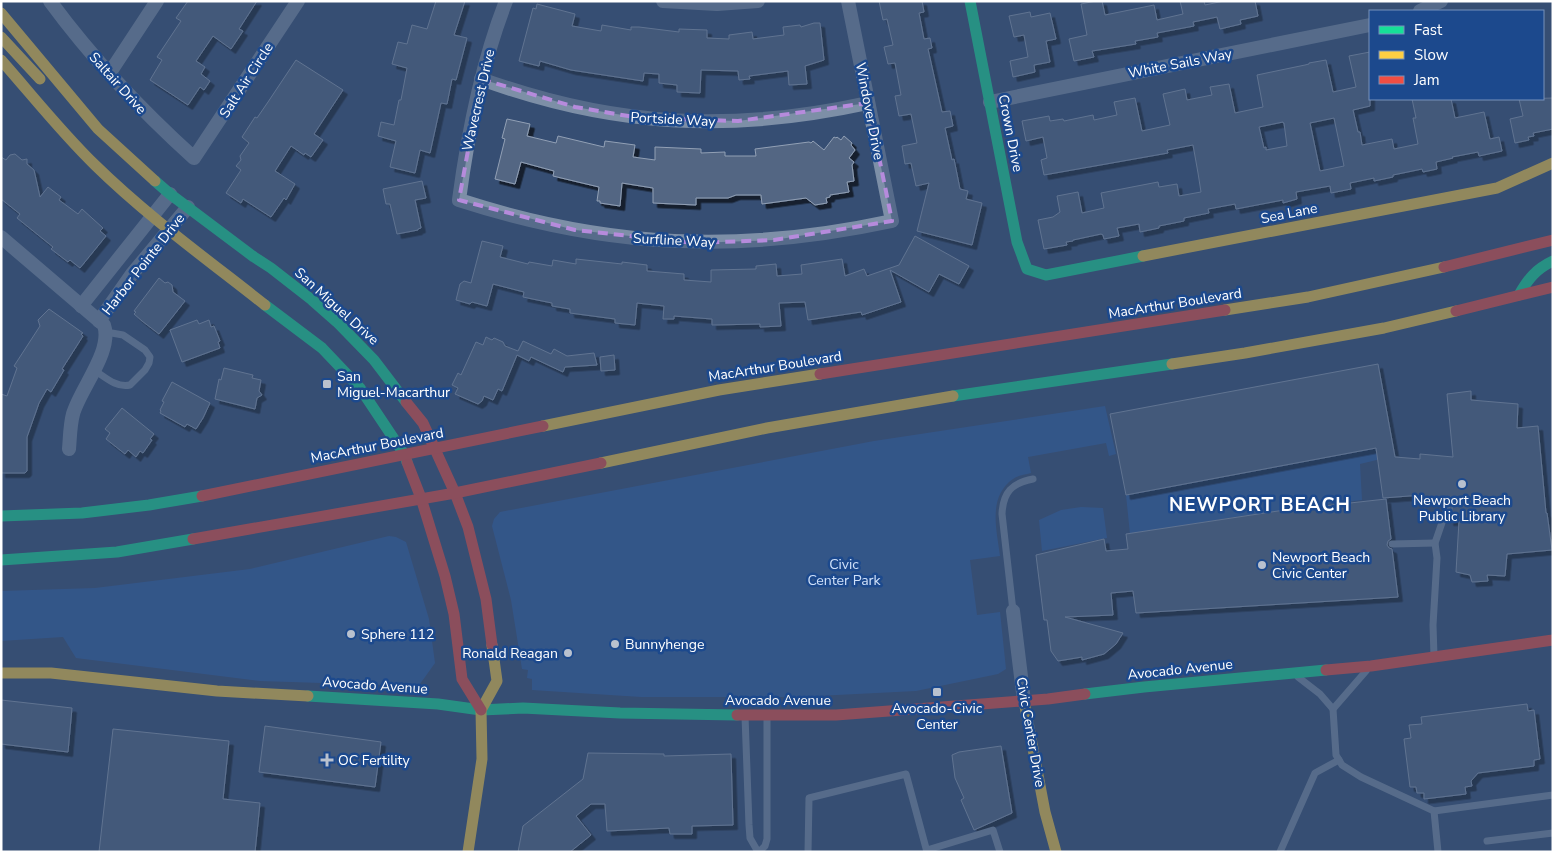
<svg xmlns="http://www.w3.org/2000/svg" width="1554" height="853" font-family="'Nunito Sans',sans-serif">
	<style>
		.green { fill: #305fa3 }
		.building { fill: #526683; stroke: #92a0b5; fill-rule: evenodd; filter: url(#shadow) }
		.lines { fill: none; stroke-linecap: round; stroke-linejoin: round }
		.lane { stroke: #7d8fa7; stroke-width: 7 }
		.street { stroke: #7d8fa7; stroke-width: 14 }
		.fast { stroke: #16e098; stroke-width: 11 }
		.slow { stroke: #ffcf43; stroke-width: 11 }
		.jam { stroke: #f24e42; stroke-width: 11 }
		.marked { fill: none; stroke: #b68bdc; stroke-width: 4; stroke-dasharray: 10 6; stroke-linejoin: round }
		.poi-dot { fill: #b9c1ce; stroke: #1c498d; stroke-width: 2 }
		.labels { text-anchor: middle; stroke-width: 5; stroke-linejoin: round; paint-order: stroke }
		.street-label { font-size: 14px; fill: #fff; stroke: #1c498d }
		.poi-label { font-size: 14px; fill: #fff; stroke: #1c498d; text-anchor: start }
		.park-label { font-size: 14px; fill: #cfe0f9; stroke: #1c498d }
		.district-label { font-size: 19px; font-weight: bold; letter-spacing: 1px; fill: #fff; stroke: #1c498d }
	</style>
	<defs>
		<filter id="shadow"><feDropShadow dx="4.5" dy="4.5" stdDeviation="0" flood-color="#0009"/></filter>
	</defs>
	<rect width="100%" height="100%" fill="#364e73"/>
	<g class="green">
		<path d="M1105,406L1116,454L1109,456L1106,443L1028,457L1031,473C1025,475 1018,475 1013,479C987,497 997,531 1000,556L970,560L977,615L1000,612L1006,669L998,674L916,691L797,697H641L532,690V679L527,678L528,670L522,669L511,600L492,526L494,519L500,512L874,441Z"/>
		<path d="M1391,445L1393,456L1360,464L1362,500L1241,516L1130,534L1126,495Z"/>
		<path d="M1081,507L1103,508L1107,538L1042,551L1039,520L1061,510Z"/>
		<path d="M389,536L396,537L406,542L429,619L435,663L420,684L415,686L260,681L76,658L63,637L1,641V591L95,588L250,569Z"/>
	</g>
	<g class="building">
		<path d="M188,1H257L239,29L243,31L231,49L213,36L196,61L205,67L201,74L210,81L204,90L200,87L188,105L150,80L162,60L157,57L181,21L176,18Z"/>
		<path d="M436,1H465L454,35L467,38L456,80L452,79L447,104L441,103L430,153L420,150L415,173L390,167L396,141L378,136L381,122L394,125L399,100H401L407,68L392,64L398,42L407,44L412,25L427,29Z"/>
		<path d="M879,1H922L924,12L919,13L924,39L930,38L932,48L928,49L942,112L950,111L953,126L945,128L952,160L954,159L960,189L968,191L966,199L982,203L972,245L917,231L929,183L916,186L911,163L905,164L902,146L917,143L911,114L899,116L895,96L901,95L895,63L888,64L884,47L893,45L887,19L883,20Z"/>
		<path d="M1096,1H1102L1105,15L1154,5L1157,20L1183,14L1180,1H1204L1205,5L1224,1H1255L1258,16L1240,20L1241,24L1220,29L1217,17L1193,22L1194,26L1157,33L1158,37L1135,41L1136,44L1092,51L1094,57L1074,61L1069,39L1087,35L1081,4Z"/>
		<path d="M537,4L575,14L572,26L601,31L602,25L631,30V27H639L679,32V29L707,30V38L729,39V35L752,32L753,39L784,35L783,27L800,25L801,27L814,23H820L824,60L805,66L807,84L789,85L788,71L749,76L750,79L739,80L738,71L701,70L700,93L677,92V85L659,83V74L644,73L643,81L571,70L540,61L539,66L519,61L533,8L536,9Z"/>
		<path d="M1030,12L1031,17L1050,13L1056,39L1046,41L1050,62L1034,65L1035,72L1013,77L1010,61L1028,57L1024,35L1014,37L1009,16Z"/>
		<path d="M1370,52V106L1353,110L1358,132H1360L1362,145L1392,139L1394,149L1418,144L1413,118H1416L1412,99H1451L1455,118L1484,112L1490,139L1499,137L1502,151L1479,156L1478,152L1452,157L1453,158L1436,162L1437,169L1423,172L1422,169L1393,175V177L1374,181V178L1350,183L1351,189L1331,193L1330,186L1296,192L1297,199L1283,203V200L1236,209L1235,204L1208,209L1209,213L1184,218V221L1159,226V228L1140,232L1139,224L1117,228L1119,236L1104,239L1103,235L1101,234L1073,240V241L1066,242L1067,245L1044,249L1038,220L1053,217L1060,212L1057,196L1078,192L1082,213L1104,208L1101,193L1158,182L1159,187L1177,184L1179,196L1201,192L1198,173L1193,145L1167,150L1168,153L1044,175L1041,160L1047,158L1043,137L1026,141L1022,121L1049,116L1050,121L1063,119L1064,121L1093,115L1094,120L1117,115L1114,102L1135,98L1142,131L1170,125L1163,94L1185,89L1187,100L1212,95L1210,87L1229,84L1235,113L1263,107L1257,75L1305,65L1309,64V63L1326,60L1333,92L1356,87L1349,56ZM1334,118L1344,166L1320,171L1310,123ZM1283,122V123H1284L1287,146L1266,150V147L1264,148L1259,127Z"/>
		<path d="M296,60L343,90L314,134L323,140L311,157L305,153L304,155L291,146L275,171L295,184L286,200L284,198L271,217L243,199L241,203L226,193L241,170L236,166L241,160L240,156L249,143L242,137L255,117L257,118L268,102Z"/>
		<path d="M1553,98V129L1533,133L1534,136L1528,137L1529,140L1515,143L1510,119L1523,116L1519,99Z"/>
		<path d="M507,119L530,124L527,136L556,143L558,136L604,147L605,141L635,145L633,157L655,160V147L701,149V153L725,152V156H756L755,149L809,142L811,143L813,141L824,150L834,137L836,138L837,137L841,140L844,136L852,143L851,145L855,150L849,158L854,162L852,165L854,181L847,182L849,192L830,195V197L826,198L827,203L815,205L806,198L762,204L761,195H736L728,198H696V205L653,203V188L622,183L620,206L600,203V201H597L599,187L553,176L554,171L521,162L515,184L495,179L505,139L502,138Z"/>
		<path d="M15,154L22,160L27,159V164L34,170L40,197L48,187L61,197L59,200L78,214L82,209L103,228L100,231L106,236L80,268L70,260L68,262L51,249L53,247L17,218L20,214L1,199V157L6,160L10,155Z"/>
		<path d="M422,181L426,198L415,200L421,228L418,229V230L397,234L390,204H386L383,189Z"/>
		<path d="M915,236L969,266L959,284L939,274L929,292L890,270L901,302L862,315L861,312L808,320L805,302L779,303L781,326L760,327V324L712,325V319L674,316V319H663L664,306L637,303L635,325L615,323V319L570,313V309L552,306V303L523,297L524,292L493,284L487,306L472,302L470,304L456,300L460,284L464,281L471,283L482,241L503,246L500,257L528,264L529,262L552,266L553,260L576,264V259L622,264V262L647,265V271L684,274V280L711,282V270L756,269V266L776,264L777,276L802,274L801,265L842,259L845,276L864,269L867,276L899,265Z"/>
		<path d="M159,278L165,283L168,282L172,285L173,292L185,301L159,334L142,321L134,314L136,312L134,311Z"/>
		<path d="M49,309L83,333L81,334L83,336L62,369L64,370L51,392L47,389L39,403L27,437V471L25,473H1V394L7,396L17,368L14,366L40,326L38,320Z"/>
		<path d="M197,320L199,324L209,320L211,327L214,326L220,341L218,342L220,348L182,362L170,330Z"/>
		<path d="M486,337L492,340L494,338L503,342L505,346L518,351L523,341L551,354L554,349L567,356L594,353L597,365L565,367L563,372L531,357L529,361L517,355L502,391L498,389L493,400L484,396L482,401L478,404L455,394L458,388L452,385L458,373L461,375L476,342L483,345Z"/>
		<path d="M614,355L615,370L601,371L600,357Z"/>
		<path d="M1378,364L1395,457L1420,459V454L1453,457L1447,394L1471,391V400L1518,404L1517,428L1538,426L1546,513H1547L1552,550L1507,554L1505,576L1487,575L1488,581L1472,582L1470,575L1456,572L1459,521H1449L1452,509V497L1422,499V495L1383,498L1376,448L1126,495L1110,414Z"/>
		<path d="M224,368L253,375L252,378L261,380L259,391L262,395L257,398L255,409L215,399L219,379L221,380Z"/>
		<path d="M172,382L210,403L203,418L196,429L187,424L185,427L160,413L161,411L160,410L164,402L162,401Z"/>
		<path d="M122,408L154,434L150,439L152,440L143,453L140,451L136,457L128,450L125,454L106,439L110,433L105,429Z"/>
		<path d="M1386,499L1391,539L1388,541L1387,545L1389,548L1392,549L1398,597L1136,613L1133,591L1111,593L1113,615L1065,617L1123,633L1116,644L1104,654L1082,660V657L1058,661L1051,651L1047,620H1044L1036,555L1104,539L1106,551L1128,549L1126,534L1278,511Z"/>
		<path d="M1,700L72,708L68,752L1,744Z"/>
		<path d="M1527,704L1528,711L1534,710L1540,759L1534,760V766L1478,773L1471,781L1472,786L1465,787L1466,794L1424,799V793H1417L1416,787H1410L1404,739L1411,738L1409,725L1422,724L1421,717Z"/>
		<path d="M265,726L381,742L375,787L259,772Z"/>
		<path d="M113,729L229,741L223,799L260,803L255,852H99Z"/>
		<path d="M1001,746L1012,813L974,830L961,800L964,798L955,778L952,755L959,752Z"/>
		<path d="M588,753L664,754V756L731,754L733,825L692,826V834H670L669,828L607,831L605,804H591L576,816L591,835L570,852H518L523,826L583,779Z"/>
	</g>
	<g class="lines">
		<g class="lane">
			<path d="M94,370C105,377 116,388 130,385L145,370L149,363L150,357L145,350L123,335L106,332"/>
			<path d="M1392,544L1435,543"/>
			<path d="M1013,611L1002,514C1003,492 1012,483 1033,479"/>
			<path d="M1434,656L1433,625L1437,558L1435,543L1447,508"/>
			<path d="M1366,671L1333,709L1336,755L1342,765L1361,777L1434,811L1438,852"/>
			<path d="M1298,677L1320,694L1333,709"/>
			<path d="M745,716L749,825L750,838L758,852"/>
			<path d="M1434,811L1553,795"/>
			<path d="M1487,841L1553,833"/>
			<path d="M927,850L993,830L1000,852"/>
			<path d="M759,852L765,846L767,839V717"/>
			<path d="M808,852L809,798L906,774L927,852"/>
			<path d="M1280,852L1315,773L1339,760"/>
		</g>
		<g class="street">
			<path d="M50,1C94,61 140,109 194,158L298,1"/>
			<path d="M506,1C481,65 468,132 459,200C608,248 739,254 892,221L848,1"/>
			<path d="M663,1L717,4L758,1"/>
			<path d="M1420,11L1441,1"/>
			<path d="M109,74L157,1"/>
			<path d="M481,79C614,127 730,133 868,103"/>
			<path d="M990,102L1370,25"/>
			<path d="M1,237L104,325C113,351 80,389 73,414C70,425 70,438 69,449"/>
			<path d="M81,306L170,194"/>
			<path d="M99,321L132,274L188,207"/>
			<path d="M1013,611L1024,701"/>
		</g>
		<g class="fast">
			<path d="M970,1L1017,242L1027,269L1046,275L1143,256"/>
			<path d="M155,181L170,194L254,257L271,268L312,300L337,322L374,360L406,402"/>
			<path d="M1519,295C1528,279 1536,269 1553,261"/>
			<path d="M265,305L322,348L360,388L404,454L407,462"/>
			<path d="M953,396L1172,364"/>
			<path d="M1,516L82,513L149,505L202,496"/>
			<path d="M1,560L117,552L193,539"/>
			<path d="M1085,694L1144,687L1326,670"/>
			<path d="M308,696L438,704L481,710L523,708L620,713L737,715"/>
		</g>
		<g class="slow">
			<path d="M1,13L98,129L155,181"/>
			<path d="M1,37L40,79"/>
			<path d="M1,60C32,95 61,132 95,165C147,216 208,260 265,305"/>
			<path d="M1143,256L1497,188L1553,163"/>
			<path d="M1225,310L1308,297L1444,267"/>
			<path d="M1172,364L1245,353L1384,328L1456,311"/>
			<path d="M543,426L719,390L820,374"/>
			<path d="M601,463L767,428L953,396"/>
			<path d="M1,673H51L217,691L308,696"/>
			<path d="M1024,701L1045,812L1056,852"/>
			<path d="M468,852L482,759L481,710L497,681L492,645"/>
		</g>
		<g class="jam">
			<path d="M1444,267L1553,240"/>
			<path d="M1456,311L1553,287"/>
			<path d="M820,374L1225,310"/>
			<path d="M406,402L423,423L455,493L468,527L486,599L492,645"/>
			<path d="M407,462L421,498L445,576L454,614L462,679L481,710"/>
			<path d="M202,496L543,426"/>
			<path d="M193,539L455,493L601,463"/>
			<path d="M1326,670L1371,666L1553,640"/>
			<path d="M737,715H836L1048,699L1085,694"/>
		</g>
	</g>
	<path d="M0 0H1554V853H0ZM481,79L575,107L640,118L738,121L868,103L892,221L774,240L694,243L575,230L459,200Z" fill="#364e73" fill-opacity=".55" fill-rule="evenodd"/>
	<path class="marked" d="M481,79L575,107L640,118L738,121L868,103L892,221L774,240L694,243L575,230L459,200Z"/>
	<g class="poi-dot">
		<rect x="322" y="379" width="10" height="10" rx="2.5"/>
		<circle cx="1462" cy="484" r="5"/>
		<circle cx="1262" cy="565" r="5"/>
		<circle cx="351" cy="634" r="5"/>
		<circle cx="615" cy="644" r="5"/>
		<circle cx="568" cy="653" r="5"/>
		<rect x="932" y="687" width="10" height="10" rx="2.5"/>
		<path d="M324.5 752.5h5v5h5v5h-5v5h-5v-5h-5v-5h5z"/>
	</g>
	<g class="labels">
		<g class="street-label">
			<text transform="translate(1180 63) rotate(-11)" y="5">White Sails Way</text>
			<text transform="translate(246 80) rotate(-57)" y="5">Salt Air Circle</text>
			<text transform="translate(118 83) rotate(48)" y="5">Saltair Drive</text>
			<text transform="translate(478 100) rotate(-77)" y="5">Wavecrest Drive</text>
			<text transform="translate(870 111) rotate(79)" y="5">Windover Drive</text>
			<text transform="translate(673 119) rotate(3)" y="5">Portside Way</text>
			<text transform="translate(1011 133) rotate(79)" y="5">Crown Drive</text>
			<text transform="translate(1289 213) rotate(-11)" y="5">Sea Lane</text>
			<text transform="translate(674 240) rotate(3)" y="5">Surfline Way</text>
			<text transform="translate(143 264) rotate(-52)" y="5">Harbor Pointe Drive</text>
			<text transform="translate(1175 303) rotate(-9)" y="5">MacArthur Boulevard</text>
			<text transform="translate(337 306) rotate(42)" y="5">San Miguel Drive</text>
			<text transform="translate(775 366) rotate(-9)" y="5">MacArthur Boulevard</text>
			<text transform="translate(377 445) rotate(-11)" y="5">MacArthur Boulevard</text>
			<text transform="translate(1180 669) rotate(-6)" y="5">Avocado Avenue</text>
			<text transform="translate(375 685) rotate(4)" y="5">Avocado Avenue</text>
			<text x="778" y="705">Avocado Avenue</text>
			<text transform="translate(1031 732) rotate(80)" y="5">Civic Center Drive</text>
		</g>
		<g class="poi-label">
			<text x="337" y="381">San<tspan x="337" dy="16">Miguel-Macarthur</tspan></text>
			<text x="1462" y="505" text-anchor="middle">Newport Beach<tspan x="1462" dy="16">Public Library</tspan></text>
			<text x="1272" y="562">Newport Beach<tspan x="1272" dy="16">Civic Center</tspan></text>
			<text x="361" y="639">Sphere 112</text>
			<text x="625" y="649">Bunnyhenge</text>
			<text x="558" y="658" text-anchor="end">Ronald Reagan</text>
			<text x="937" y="713" text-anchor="middle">Avocado-Civic<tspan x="937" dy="16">Center</tspan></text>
			<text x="338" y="765">OC Fertility</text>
		</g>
		<g class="park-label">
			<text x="844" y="569">Civic<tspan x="844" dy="16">Center Park</tspan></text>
		</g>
		<g class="district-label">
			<text x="1260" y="511">NEWPORT BEACH</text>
		</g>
	</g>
	<rect width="1554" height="853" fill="none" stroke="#ffffff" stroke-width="5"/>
	<rect x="1369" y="10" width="175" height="90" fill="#1c498d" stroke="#7792bb"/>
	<rect x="1379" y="26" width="25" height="8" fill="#16e098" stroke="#7792bb"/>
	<text x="1414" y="35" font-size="15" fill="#ffffff">Fast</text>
	<rect x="1379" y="51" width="25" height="8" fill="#ffcf43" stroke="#7792bb"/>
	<text x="1414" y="60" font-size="15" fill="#ffffff">Slow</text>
	<rect x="1379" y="76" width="25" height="8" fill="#f24e42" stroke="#7792bb"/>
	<text x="1414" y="85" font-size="15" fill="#ffffff">Jam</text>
</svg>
